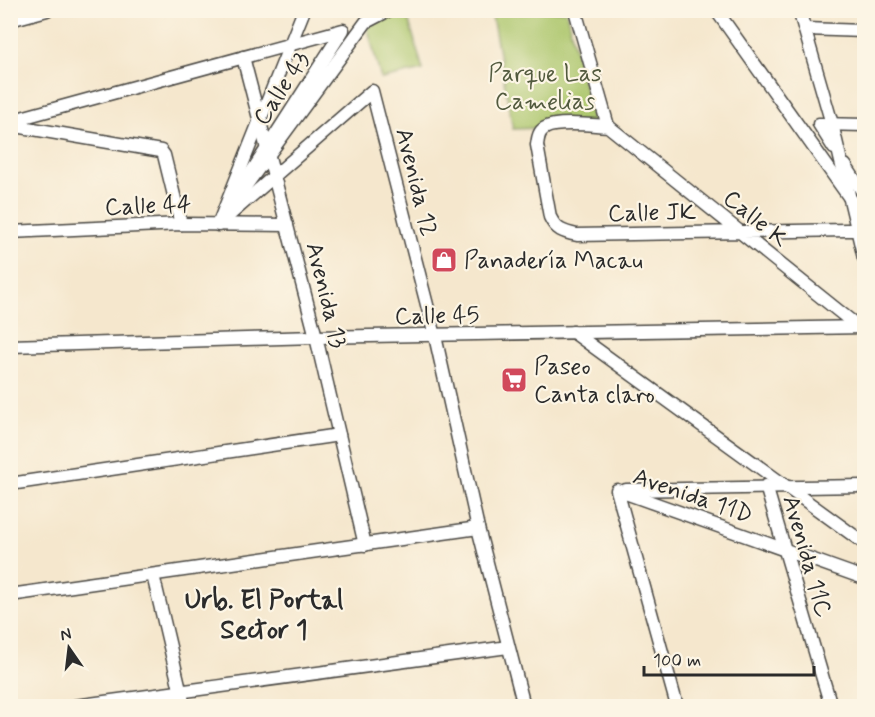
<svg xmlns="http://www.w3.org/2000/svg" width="875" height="717" font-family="Mynerve,sans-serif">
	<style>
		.green { fill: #acc66c; stroke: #6c784c; stroke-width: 1.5 }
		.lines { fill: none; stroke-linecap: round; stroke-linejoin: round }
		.street-casing { stroke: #494743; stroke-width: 15 }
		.street { stroke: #fff; stroke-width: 12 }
		.labels { text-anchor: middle; stroke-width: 4.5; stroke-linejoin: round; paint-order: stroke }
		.park-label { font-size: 24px; fill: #525a3e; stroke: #fcf5e5 }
		.street-label { font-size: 24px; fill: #2b2b2b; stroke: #fcf5e5 }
		.poi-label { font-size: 24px; fill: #2b2b2b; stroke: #fcf5e5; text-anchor: start }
		.neighbourhood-label { font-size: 26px; font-weight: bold; fill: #2b2b2b; stroke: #fcf5e5 }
	</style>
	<rect width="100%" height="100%" fill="#fcf5e5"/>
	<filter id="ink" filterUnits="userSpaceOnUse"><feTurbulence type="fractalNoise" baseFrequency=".0167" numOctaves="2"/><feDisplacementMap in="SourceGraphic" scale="12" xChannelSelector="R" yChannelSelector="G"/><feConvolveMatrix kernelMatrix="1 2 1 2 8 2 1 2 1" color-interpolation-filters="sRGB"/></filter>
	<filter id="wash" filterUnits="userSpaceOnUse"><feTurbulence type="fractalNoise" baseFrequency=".008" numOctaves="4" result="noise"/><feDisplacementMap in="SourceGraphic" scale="24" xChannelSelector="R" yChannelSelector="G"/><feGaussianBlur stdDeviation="1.35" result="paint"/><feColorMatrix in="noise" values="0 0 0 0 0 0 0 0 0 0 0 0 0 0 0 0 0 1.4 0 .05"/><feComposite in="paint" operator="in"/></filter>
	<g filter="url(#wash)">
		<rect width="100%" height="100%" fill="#f5e7cd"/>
		<g class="green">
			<path d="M401,11H406L423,70L381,79L367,26Z"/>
			<path d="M491,11H566L594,126L513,129Z"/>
		</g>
	</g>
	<g filter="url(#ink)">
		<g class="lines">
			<g class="street-casing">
				<g id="street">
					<path d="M304,10L218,225L372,91L435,336L478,528L524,706"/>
					<path d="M575,10L608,126"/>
					<path d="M716,10L864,218"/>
					<path d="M799,10L832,124L864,258"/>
					<path d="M10,20L47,10"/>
					<path d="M805,29L864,31"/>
					<path d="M243,57L316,337L365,545"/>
					<path d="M10,121L343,30L233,201"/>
					<path d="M10,125L161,151L164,155L181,224"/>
					<path d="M834,148L819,124L864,125"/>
					<path d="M845,165L864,194"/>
					<path d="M231,206L366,22L389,10"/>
					<path d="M10,232L181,224L287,225"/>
					<path d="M861,329L608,126C593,125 556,121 545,128C538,132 538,139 537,145L550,217C556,230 563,232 577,235L847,230H864"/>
					<path d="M573,332L864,543"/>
					<path d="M10,346L316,337L864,327"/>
					<path d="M10,484L339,435"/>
					<path d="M766,486L831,706"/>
					<path d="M626,490L864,486"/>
					<path d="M153,575L184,706"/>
					<path d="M10,595L478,528"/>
					<path d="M75,706L508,647"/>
					<path d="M677,706L617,490L864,578"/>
				</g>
			</g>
			<use href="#street" class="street"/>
		</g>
	</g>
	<defs>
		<g id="shop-square" transform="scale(1.35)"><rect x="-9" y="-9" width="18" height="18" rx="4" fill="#d1495b" stroke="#fcf5e5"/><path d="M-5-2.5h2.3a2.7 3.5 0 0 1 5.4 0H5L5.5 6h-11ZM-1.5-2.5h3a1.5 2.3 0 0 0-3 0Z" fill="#fff"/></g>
		<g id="supermarket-square" transform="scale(1.35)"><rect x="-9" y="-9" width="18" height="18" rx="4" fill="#d1495b" stroke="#fcf5e5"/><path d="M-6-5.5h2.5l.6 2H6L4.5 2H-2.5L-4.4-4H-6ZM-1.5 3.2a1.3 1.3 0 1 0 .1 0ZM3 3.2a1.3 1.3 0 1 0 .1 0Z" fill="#fff"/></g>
	</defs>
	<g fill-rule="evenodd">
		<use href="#shop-square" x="444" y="260"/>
		<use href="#supermarket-square" x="514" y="380"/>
	</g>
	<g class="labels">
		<g class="park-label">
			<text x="545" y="81">Parque Las<tspan x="545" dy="28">Camelias</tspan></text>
		</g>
		<g class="street-label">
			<text transform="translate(281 88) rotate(-57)" y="8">Calle 43</text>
			<text transform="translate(417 182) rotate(76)" y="8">Avenida 12</text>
			<text transform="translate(148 205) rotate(-2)" y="8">Calle 44</text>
			<text transform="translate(652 212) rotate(-1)" y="8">Calle JK</text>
			<text transform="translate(756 218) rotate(39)" y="8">Calle K</text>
			<text transform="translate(327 295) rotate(76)" y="8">Avenida 13</text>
			<text transform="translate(437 315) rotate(-1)" y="8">Calle 45</text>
			<text transform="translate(693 495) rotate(19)" y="8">Avenida 11D</text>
			<text transform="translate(808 556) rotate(74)" y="8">Avenida 11C</text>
		</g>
		<g class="poi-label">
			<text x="464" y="268">Panadería Macau</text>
			<text x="534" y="374">Paseo<tspan x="534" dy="28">Canta claro</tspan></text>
		</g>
		<g class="neighbourhood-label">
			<text x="264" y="608">Urb. El Portal<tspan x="264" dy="30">Sector 1</tspan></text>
		</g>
	</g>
	<rect width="875" height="717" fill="none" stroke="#fcf5e5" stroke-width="36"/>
	<g transform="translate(69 648) rotate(346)" stroke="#fcf5e5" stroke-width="4.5" paint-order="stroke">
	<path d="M0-4.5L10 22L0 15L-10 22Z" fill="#2b2b2b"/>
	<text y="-9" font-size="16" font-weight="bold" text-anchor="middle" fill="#2b2b2b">N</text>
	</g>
	<path d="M644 666v9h170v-9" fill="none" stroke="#2b2b2b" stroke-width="3"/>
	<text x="653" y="666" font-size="18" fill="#2b2b2b" stroke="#fcf5e5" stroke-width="4.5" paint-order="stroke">100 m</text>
</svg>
